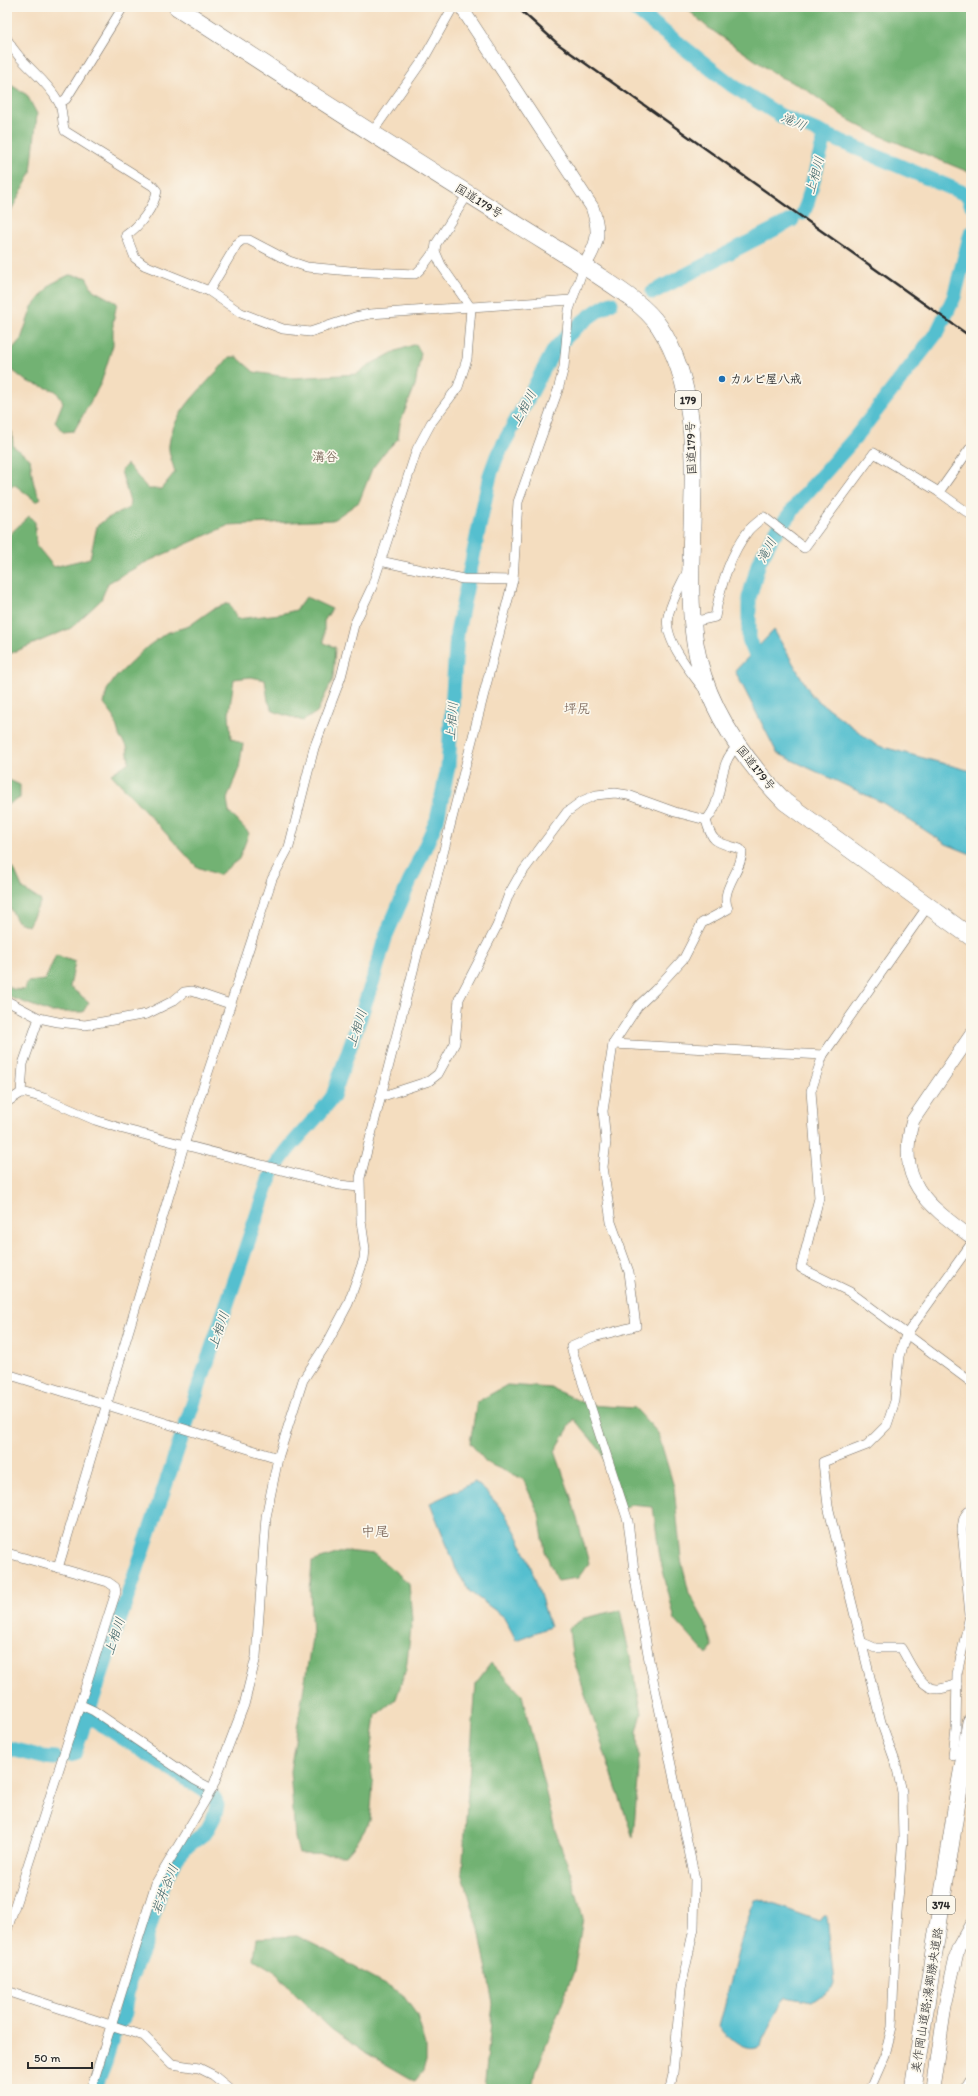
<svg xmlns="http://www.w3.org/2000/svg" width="978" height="2096" font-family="Itim,'Klee One',sans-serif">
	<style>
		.forest { fill: #72b273; stroke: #4e6e4f }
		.water { fill: #54bfcf; stroke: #40757d }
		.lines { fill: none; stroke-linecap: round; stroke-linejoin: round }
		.stream { stroke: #54bfcf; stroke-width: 2.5 }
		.river { stroke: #54bfcf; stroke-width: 15 }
		.street-casing { stroke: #71695f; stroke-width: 10 }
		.secondary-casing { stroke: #71695f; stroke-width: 14 }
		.highway-casing { stroke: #71695f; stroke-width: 18 }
		.street { stroke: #fff; stroke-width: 9 }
		.secondary { stroke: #fff; stroke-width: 13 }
		.highway { stroke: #fff; stroke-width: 17 }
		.rail { stroke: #2b2b2b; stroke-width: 2.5 }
		.poi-dot { fill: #1f6fb2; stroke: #fbf7ec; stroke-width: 1.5 }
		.labels { text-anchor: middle; stroke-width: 3.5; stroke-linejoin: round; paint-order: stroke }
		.shield { fill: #fbf7ec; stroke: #696865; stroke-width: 1 }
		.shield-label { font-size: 11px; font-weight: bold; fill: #2b2b2b }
		.street-label { font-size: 12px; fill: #2b2b2b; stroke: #fbf7ec }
		.poi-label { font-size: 12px; font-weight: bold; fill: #2b2b2b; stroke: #fbf7ec; text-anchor: start }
		.water-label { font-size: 13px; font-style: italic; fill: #395f64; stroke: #fbf7ec }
		.neighbourhood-label { font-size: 13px; fill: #6e584c; stroke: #fbf7ec }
		.quarter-label { font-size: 14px; fill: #6e584c; stroke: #fbf7ec }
	</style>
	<rect width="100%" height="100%" fill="#fbf7ec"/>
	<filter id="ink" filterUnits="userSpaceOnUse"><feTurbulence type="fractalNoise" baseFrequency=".025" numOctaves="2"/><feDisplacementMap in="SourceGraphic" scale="8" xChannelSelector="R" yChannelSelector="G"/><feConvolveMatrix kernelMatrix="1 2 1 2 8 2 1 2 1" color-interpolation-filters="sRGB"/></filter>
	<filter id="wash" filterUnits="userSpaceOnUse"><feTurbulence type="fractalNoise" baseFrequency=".012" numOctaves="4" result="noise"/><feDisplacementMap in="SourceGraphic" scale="16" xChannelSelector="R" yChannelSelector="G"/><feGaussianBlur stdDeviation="0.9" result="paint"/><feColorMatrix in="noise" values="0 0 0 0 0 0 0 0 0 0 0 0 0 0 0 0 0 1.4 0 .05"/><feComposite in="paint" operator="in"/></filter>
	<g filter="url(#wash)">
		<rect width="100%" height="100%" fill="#f4ddbf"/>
		<g class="forest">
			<path d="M685,7H971V173L874,133L847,119L804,88L778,76L706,26Z"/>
			<path d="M11,85L27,95L37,114L31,173L7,218V86Z"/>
			<path d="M69,275L86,277L93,290L117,303L113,322V345L101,383L74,431L63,432L55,422L63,402L56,391L26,381L7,366V355L21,339L32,307L51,284Z"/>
			<path d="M416,344L421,353L415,386L400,423L398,439L384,453L372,469L359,502L333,520L229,525L142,564L108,583L101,600L71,628L7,655V537L29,516L35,522L36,545L54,567L90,558L97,526L106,519L129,508L130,502L121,471L127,464L148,489H161L175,472C173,464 168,453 169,445C173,408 208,385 229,357H237L254,372L293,378L357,374L367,366L396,351Z"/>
			<path d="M7,429L12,432L13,446L30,459C33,474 31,485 41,498L37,502L15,485L7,487Z"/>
			<path d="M306,597L332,609L324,621V643L335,647L333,679L317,712L303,721L273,711L268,701L265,680L251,677L234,679L229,713L231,738L243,744L239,768L227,799L229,812L249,833L239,859L219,875L197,867L111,774L129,762L127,746L120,738L114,717L104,704L107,690L116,677L147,647L166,633L189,626L213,609L229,603L237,619L280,614L296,610Z"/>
			<path d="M7,779L20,785V798L7,805Z"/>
			<path d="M7,864L15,871L23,889L41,901L28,926L17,921L10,908H7Z"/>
			<path d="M56,955L75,962L70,987L89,1002L83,1012H50L7,996V985L12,989L24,990L28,982L45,980Z"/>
			<path d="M507,1385L551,1388L588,1405L635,1408L658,1433L674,1487L681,1559L689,1593L705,1622L713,1646L707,1655L675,1620L660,1558L653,1507L629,1505L623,1509L601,1451L574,1419L555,1451L572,1500L589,1563L578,1578L557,1581L545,1551L539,1514L523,1479L487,1463L470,1443L477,1402Z"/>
			<path d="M345,1551L374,1554L409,1583L412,1620L406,1669L396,1699L376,1715L370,1761L373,1784L370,1821L358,1841L346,1855L299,1854L295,1838L290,1771L312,1638L310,1590L312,1562Z"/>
			<path d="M620,1610L642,1713L637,1732L639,1769L633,1838L572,1655L569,1628L584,1618Z"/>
			<path d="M491,1663L522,1695L555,1830L570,1871L583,1918L574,1971L536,2072L533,2089H484L493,2003L479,1929L462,1872L476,1683Z"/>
			<path d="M297,1936L333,1954L368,1976L402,1994L417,2015L426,2046V2060L423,2071L415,2081L363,2051L331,2029L291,1990L277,1973L254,1959L257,1938Z"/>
		</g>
		<g class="water">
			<path d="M774,630L812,696L876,745L971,771V854L946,844L883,803L777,753L735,671Z"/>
			<path d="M475,1482C520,1517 534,1575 550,1627L516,1640L504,1617L470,1592L458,1573L430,1503Z"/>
			<path d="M759,1899L820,1921L824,1916L827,1917L834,1983L832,1988L812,2002L785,1997L764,2036L761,2046C745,2055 730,2039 719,2027L740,1944L754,1900Z"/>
		</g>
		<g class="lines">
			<path class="stream" d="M968,195H971"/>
			<g class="river">
				<path d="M632,7L733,86L781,116L968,195L971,204"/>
				<path d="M803,213L807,204L825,136"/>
				<path d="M653,292L792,220"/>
				<path d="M762,670L749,639V598L759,562L773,536L802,498L855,438L938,331L954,297L971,233"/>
				<path d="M87,1715L213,1796L217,1805L214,1817L206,1832L186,1847L177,1857L161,1889L145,1943L129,1982L123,2018L114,2030L105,2063L95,2088"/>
				<path d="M7,1748L43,1757L55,1758"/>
				<path d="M70,1755L74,1754L270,1177C285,1146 314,1124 333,1096L373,980L386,935L437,820L448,767L457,633L490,475L497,456L554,350C570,332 589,314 611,303"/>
			</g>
		</g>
	</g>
	<g filter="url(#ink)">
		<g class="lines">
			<g class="street-casing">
				<g id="street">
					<path d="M7,39C20,64 45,77 58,101C64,110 61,122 65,131L153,186L157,191C154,207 139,227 126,235L135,258L144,265L209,291L241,313L283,329L310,332L355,317L370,314L571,300"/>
					<path d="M60,103L66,99L123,7"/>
					<path d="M371,134L423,60L453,7"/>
					<path d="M209,291L237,244L242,240H249L289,261L307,267L350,271L415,274C423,269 428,258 435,251"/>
					<path d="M939,492L971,447"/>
					<path d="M380,561L463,579L513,580"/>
					<path d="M688,570C681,585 672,599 668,616C663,638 689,670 702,687"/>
					<path d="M693,622L715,617C720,587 729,556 748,531C752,526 759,521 764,517L804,548L874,453L939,492L971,515"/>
					<path d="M928,906L823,1055L811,1091L819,1198L801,1268L850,1292L971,1382"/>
					<path d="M7,1001L39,1018L58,1022L85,1025L147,1014L173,1001L184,992L192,991L230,1004"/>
					<path d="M613,1044L823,1055"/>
					<path d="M21,1093L23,1064L39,1018"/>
					<path d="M380,1097L429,1081L438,1074L455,1043L459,999L497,926L509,894L518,878L567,812L582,801L596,795L615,793L628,795L675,812L706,820C726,800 715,764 738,746"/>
					<path d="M7,1102L21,1093H26L44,1098L95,1120L123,1129L339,1185L359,1187"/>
					<path d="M7,1374L278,1458"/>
					<path d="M7,1553L108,1582L115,1587L116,1592L7,1930"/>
					<path d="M58,1568L184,1145L272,879L289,847L314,748L341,677L354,625L372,587L417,449L431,423L458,387L467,359L471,308L441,265L435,251L436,244L468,194"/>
					<path d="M861,1642L875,1648H901C909,1660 920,1690 938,1689C944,1689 951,1686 957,1684"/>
					<path d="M81,1705L94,1711L195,1780L212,1789"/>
					<path d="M953,1756L956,1728L957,1674L970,1615L962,1530C963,1522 963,1514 971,1510"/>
					<path d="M7,1991L144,2036L172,2064L199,2068L213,2075L230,2089"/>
					<path d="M91,2089L156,1883L212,1789L244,1705L256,1657L266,1517L278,1458L303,1380L329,1340L348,1304L364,1259L365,1249L361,1221L360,1178L513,580L518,502L558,390L564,367L569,310L584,266"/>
					<path d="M670,2089L673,2073L681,1988L694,1928L695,1879L649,1660L635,1579L628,1521L571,1347L594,1337L636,1326L629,1272L611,1222L603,1167L606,1142L603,1111L613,1044L638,1006L655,990L684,958L702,923L728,909C719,890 742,871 742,852L740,849C717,842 712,844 706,820"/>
					<path d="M870,2089L885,2055L892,2027L896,1925L903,1838L902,1792L896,1764L881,1722L828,1506L823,1462L867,1445L887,1425L895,1401L899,1356L906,1335L971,1244"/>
					<path d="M965,2089L971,2079"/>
				</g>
			</g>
			<g class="secondary-casing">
				<g id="secondary">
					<path d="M461,7L592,207C601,233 598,244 584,266"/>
					<path d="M971,1035L913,1120C895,1180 926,1204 971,1237"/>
					<path d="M933,2089L945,2006L958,1948L971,1925"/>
				</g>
			</g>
			<g class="highway-casing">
				<g id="highway">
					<path d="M177,7C284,77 391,146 499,213C531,234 564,253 596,274C617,288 645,305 659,326C718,417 679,541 695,643C705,705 742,758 785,802L971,937"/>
					<path d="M913,2089L959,1789L971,1722"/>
				</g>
			</g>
			<use href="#street" class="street"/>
			<use href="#secondary" class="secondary"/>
			<use href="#highway" class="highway"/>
			<path class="rail" d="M517,7L558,44L971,337"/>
		</g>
	</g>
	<circle class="poi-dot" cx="722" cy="379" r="4"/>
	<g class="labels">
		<g class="shield">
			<rect x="675" y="391" width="26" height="18" rx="3"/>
			<rect x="927" y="1896" width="28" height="18" rx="3"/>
		</g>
		<g class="shield-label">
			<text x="688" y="404">179</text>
			<text x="941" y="1909">374</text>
		</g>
		<g class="street-label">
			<text transform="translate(479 201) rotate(32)" y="4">国道179号</text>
			<text transform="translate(691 448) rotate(-92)" y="4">国道179号</text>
			<text transform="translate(756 768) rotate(51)" y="4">国道179号</text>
			<text transform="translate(927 2000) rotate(-81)" y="4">美作岡山道路;湯郷勝央道路</text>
		</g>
		<g class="poi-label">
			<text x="730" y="383">カルビ屋八戒</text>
		</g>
		<g class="water-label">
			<text transform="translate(794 121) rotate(24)" y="5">滝川</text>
			<text transform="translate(814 175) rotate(-74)" y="5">上相川</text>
			<text transform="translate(523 408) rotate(-62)" y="5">上相川</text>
			<text transform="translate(766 550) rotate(-62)" y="5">滝川</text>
			<text transform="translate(451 721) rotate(-86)" y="5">上相川</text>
			<text transform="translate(356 1028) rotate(-72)" y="5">上相川</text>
			<text transform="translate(218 1330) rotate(-71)" y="5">上相川</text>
			<text transform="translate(114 1636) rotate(-71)" y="5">上相川</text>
			<text transform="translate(164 1889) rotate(-68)" y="5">岩井谷川</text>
		</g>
		<g class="neighbourhood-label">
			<text x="325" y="461">溝谷</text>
			<text x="577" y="713">坪尻</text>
		</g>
		<g class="quarter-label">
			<text x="375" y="1536">中尾</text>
		</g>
	</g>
	<rect width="978" height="2096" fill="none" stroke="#fbf7ec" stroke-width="24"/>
	<path d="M28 2062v6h64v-6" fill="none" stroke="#2b2b2b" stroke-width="2"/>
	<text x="34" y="2062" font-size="12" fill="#2b2b2b" stroke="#fbf7ec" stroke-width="3" paint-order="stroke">50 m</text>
</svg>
